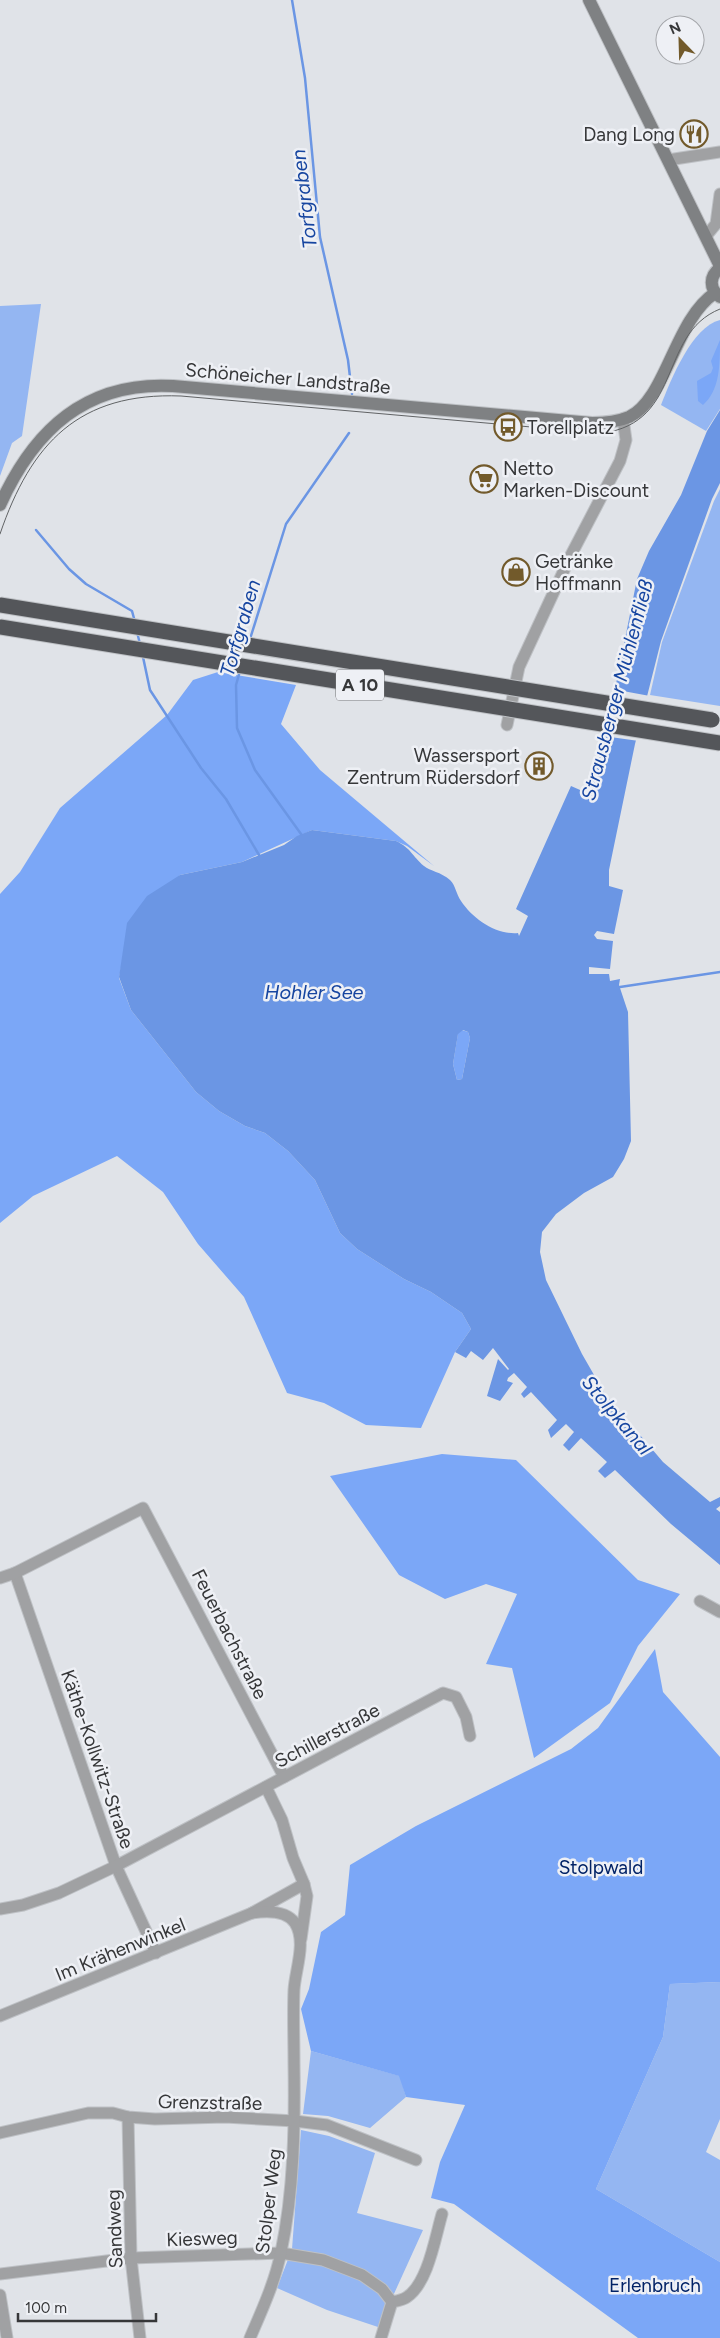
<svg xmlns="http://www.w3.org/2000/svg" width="720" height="2338" font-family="Figtree,sans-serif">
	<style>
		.green { fill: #94b6f2 }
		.forest { fill: #7ba7f7 }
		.water { fill: #6b96e4; fill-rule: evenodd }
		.pier { fill: #e0e3e8 }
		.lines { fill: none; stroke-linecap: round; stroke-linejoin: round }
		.stream { stroke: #6b96e4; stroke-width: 2.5 }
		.street-casing { stroke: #bec1c5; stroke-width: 13 }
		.secondary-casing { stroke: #bec1c5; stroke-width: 14 }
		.street { stroke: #a0a1a3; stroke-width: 11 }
		.secondary { stroke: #7f8183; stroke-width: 12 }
		.tram { stroke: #616365; stroke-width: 1 }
		.highway-bridge-casing { stroke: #bec1c5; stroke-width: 17; stroke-linecap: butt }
		.highway-bridge { stroke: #54565a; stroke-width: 15 }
		.labels { text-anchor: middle; stroke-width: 5; stroke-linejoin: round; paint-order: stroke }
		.shield { fill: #eef0f5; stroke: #6d6e71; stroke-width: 1 }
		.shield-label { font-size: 18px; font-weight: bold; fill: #363739 }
		.poi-label { font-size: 19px; fill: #363739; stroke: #eef0f5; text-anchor: start }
		.street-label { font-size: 19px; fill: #363739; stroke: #eef0f5 }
		.park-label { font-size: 19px; fill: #012266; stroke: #eef0f5 }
		.water-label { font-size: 20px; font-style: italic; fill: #1645a0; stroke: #eef0f5 }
	</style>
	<rect width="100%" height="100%" fill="#e0e3e8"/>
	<g class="green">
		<path d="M41,304L22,436L12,443L0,476V306Z"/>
		<path d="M720,320V409L706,431L661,405C671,379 692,327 720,320Z"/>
		<path d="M720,489V706L650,695L662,642L714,501Z"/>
		<path d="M720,1982V2119L706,2152L720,2160V2262L596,2189L663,2037L670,1984Z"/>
		<path d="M311,2051L400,2076L406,2097L370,2128L328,2116L303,2114Z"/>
		<path d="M301,2130L329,2136L375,2153L357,2213L423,2230L393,2296L381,2328L327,2310L277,2288L292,2249Z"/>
	</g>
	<g class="forest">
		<path d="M720,340C720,365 720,390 703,405L698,401L697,381L711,373L713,368L711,361Z"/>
		<path d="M218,672L296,685L281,724L320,770L434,866L407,846L396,841L312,830L242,862L180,875L124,952L119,978L131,1010L196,1092L219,1111L245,1126L265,1133L288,1151L315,1180L340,1233L357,1249L404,1279L431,1292L462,1313L471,1329L455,1352L421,1428L366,1425L324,1403L287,1393L244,1297L198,1244L163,1192L117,1156L33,1196L0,1223V894L20,872L60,808L167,715L193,680Z"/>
		<path d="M462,1030L468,1032L470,1038L462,1079L457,1080L453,1064L458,1033Z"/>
		<path d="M442,1454L516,1460L638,1580L680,1594L638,1646L610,1703L534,1758L512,1668L486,1664L517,1594L486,1584L445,1599L399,1575L330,1476Z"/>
		<path d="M655,1649L663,1692L720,1757V1982L670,1984L663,2037L596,2189L720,2262V2338H638L454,2204L431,2198L440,2162L465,2105L406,2097L399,2076L311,2051L301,2009L309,1989L321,1932L345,1915L350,1865L416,1826L571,1749L598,1728Z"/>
	</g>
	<path class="water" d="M720,410V483L712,499L661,641L635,744L609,870V886L623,890L614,934L597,931L594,935L597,939L613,941L610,969L589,967V974H609L610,981L620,979L619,985L628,1012L631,1141L624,1159L613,1177L584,1193L556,1214L542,1232L540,1252L546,1280L582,1354L605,1394L663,1462L710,1502L720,1497V1506L716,1509L720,1512V1565L671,1524L615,1470L605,1478L598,1471L607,1462L581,1438L569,1451L563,1445L574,1432L566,1424L551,1438L548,1430L557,1420L531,1392L524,1398L521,1394L527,1387L514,1373L508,1378L507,1381L513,1383L500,1401L487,1396L498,1359L508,1370L509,1369L493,1348L483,1360L471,1351L466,1358L455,1352L471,1329L462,1313L431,1292L404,1279L357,1249L340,1233L315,1180L288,1151L265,1133L245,1126L219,1111L196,1092L131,1010L119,977L127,923L147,896L180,875L242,862L284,845L297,836L312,830L396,841C411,848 412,856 424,866C430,871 441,872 450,880C456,886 456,894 461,901C473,919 496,935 518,933L519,936L528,916L516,909L571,786L587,793L605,739L637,579L649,551L681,495L707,431ZM463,1030L468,1032L470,1038L462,1079L457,1080L453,1064L458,1034Z"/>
	<path class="pier" d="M612,689L650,696L639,741L603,736Z"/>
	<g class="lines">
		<g class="stream">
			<path d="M292,0L305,78L320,237L348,360L352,394"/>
			<path d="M36,530L69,569L86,584L132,611L135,622"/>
			<path d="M137,632L140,644"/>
			<path d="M250,639L286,524L349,433"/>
			<path d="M143,657L150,690L201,768L226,799L259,855"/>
			<path d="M240,671L236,685L237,728L255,770L301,834"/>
			<path d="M620,987L720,972"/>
		</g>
		<g class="street-casing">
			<g id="street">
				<path d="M668,160L720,152"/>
				<path d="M706,236L716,224L720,194"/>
				<path d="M507,725L519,667L571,555L620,461L626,440L623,419"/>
				<path d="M15,1573L116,1866L156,1953"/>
				<path d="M0,1578L15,1573L143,1508L284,1777"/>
				<path d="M700,1601L720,1612"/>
				<path d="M266,1787L282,1820L293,1858L304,1884L307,1896L301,1939"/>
				<path d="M0,1909L23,1905L59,1893L116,1866L443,1693L456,1697L466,1717L470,1736"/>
				<path d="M0,2016L252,1913L304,1884"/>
				<path d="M128,2117L131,2258L140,2338"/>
				<path d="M0,2133L88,2113H113L128,2117L155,2119L225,2117L295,2121L327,2125L416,2160"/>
				<path d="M0,2274L131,2258L281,2253L323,2260L362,2275L382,2289L392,2302"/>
				<path d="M0,2295L7,2338"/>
				<path d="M250,2338C262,2310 275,2282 281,2252C294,2191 295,2125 294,2063C294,2039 293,2014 294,1990C295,1970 307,1942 295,1923C286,1910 266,1911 252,1913"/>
				<path d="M381,2338L392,2302C397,2301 403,2300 407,2297C428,2283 435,2238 442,2214"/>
			</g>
		</g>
		<g class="secondary-casing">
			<g id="secondary">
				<path d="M589,0L720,266"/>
				<path d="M720,268C709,276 709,289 720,297"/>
				<path d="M0,505C34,430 86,381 173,386L592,423C605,423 617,422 629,417C666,400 675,319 715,293"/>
			</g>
		</g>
		<use href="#street" class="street"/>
		<use href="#secondary" class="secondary"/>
		<g class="tram">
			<path d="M593,434C686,429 655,335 720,309"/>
			<path d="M0,534C31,443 79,392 181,396L599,433"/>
		</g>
		<g class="highway-bridge-casing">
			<g id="highway-bridge">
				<path d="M0,605L712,720"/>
				<path d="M0,627L720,743"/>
			</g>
		</g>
		<use href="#highway-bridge" class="highway-bridge"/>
	</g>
	<defs>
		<g id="restaurant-ring" transform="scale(1.4375)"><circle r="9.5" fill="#eef0f5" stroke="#725a2b" stroke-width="1.5"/><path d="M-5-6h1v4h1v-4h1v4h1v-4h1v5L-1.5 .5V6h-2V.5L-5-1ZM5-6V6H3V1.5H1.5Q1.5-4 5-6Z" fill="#725a2b"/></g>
		<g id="bus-ring" transform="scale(1.4375)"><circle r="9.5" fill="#eef0f5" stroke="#725a2b" stroke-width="1.5"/><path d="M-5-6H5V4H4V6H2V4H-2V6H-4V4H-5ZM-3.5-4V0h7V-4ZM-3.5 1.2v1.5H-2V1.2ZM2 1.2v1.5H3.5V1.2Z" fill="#725a2b"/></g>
		<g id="supermarket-ring" transform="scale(1.4375)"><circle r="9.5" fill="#eef0f5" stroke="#725a2b" stroke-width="1.5"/><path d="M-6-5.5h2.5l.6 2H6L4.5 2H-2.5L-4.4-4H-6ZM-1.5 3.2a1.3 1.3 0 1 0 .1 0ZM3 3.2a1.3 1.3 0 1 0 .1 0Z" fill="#725a2b"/></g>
		<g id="shop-ring" transform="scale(1.4375)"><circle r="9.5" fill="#eef0f5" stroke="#725a2b" stroke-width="1.5"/><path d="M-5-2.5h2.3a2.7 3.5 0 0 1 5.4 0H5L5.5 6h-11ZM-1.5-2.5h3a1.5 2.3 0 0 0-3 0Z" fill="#725a2b"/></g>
		<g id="building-ring" transform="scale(1.4375)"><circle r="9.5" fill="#eef0f5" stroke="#725a2b" stroke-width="1.5"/><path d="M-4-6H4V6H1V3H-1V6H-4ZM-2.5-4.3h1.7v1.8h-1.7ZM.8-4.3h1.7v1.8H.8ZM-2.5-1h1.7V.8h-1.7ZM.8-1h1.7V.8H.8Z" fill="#725a2b"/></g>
	</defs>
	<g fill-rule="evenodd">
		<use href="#restaurant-ring" x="694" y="134"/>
		<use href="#bus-ring" x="508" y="427"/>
		<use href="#supermarket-ring" x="484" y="479"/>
		<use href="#shop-ring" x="516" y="572"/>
		<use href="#building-ring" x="539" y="766"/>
	</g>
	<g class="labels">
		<rect class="shield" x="336" y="669.5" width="48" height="31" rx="4"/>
		<g class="shield-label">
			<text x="360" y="691">A 10</text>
		</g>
		<g class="poi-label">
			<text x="675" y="141" text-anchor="end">Dang Long</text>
			<text x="527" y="434">Torellplatz</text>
			<text x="503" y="475">Netto<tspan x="503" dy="22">Marken-Discount</tspan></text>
			<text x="535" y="568">Getränke<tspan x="535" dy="22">Hoffmann</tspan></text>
			<text x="520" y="762" text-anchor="end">Wassersport<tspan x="520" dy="22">Zentrum Rüdersdorf</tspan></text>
		</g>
		<g class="street-label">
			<text transform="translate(288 378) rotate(5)" y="7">Schöneicher Landstraße</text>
			<text transform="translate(230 1634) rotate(63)" y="7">Feuerbachstraße</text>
			<text transform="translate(327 1735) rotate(-28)" y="7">Schillerstraße</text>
			<text transform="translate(98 1759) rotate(71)" y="7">Käthe-Kollwitz-Straße</text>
			<text transform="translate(120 1949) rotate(-22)" y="7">Im Krähenwinkel</text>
			<text transform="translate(210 2102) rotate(1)" y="7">Grenzstraße</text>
			<text transform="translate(268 2201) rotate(-83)" y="7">Stolper Weg</text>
			<text transform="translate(114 2229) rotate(-92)" y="7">Sandweg</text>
			<text transform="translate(202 2238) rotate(-2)" y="7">Kiesweg</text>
		</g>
		<g class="park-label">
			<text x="601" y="1874">Stolpwald</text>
			<text x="655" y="2292">Erlenbruch</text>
		</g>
		<g class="water-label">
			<text transform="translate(304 199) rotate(-97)" y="7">Torfgraben</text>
			<text transform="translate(240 628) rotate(-74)" y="7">Torfgraben</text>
			<text transform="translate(617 690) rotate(-75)" y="7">Strausberger Mühlenfließ</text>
			<text x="314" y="999">Hohler See</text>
			<text transform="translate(617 1415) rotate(50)" y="7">Stolpkanal</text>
		</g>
	</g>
	<g transform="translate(680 40) rotate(337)"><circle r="24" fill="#eef0f5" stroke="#a4a6aa"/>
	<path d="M0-4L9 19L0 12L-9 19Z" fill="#725a2b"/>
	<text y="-8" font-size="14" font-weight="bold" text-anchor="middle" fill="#363739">N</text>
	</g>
	<path d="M18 2313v8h138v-8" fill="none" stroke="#363739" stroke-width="2.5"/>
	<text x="25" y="2313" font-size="15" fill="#363739" stroke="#eef0f5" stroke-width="4" paint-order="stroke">100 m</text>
</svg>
